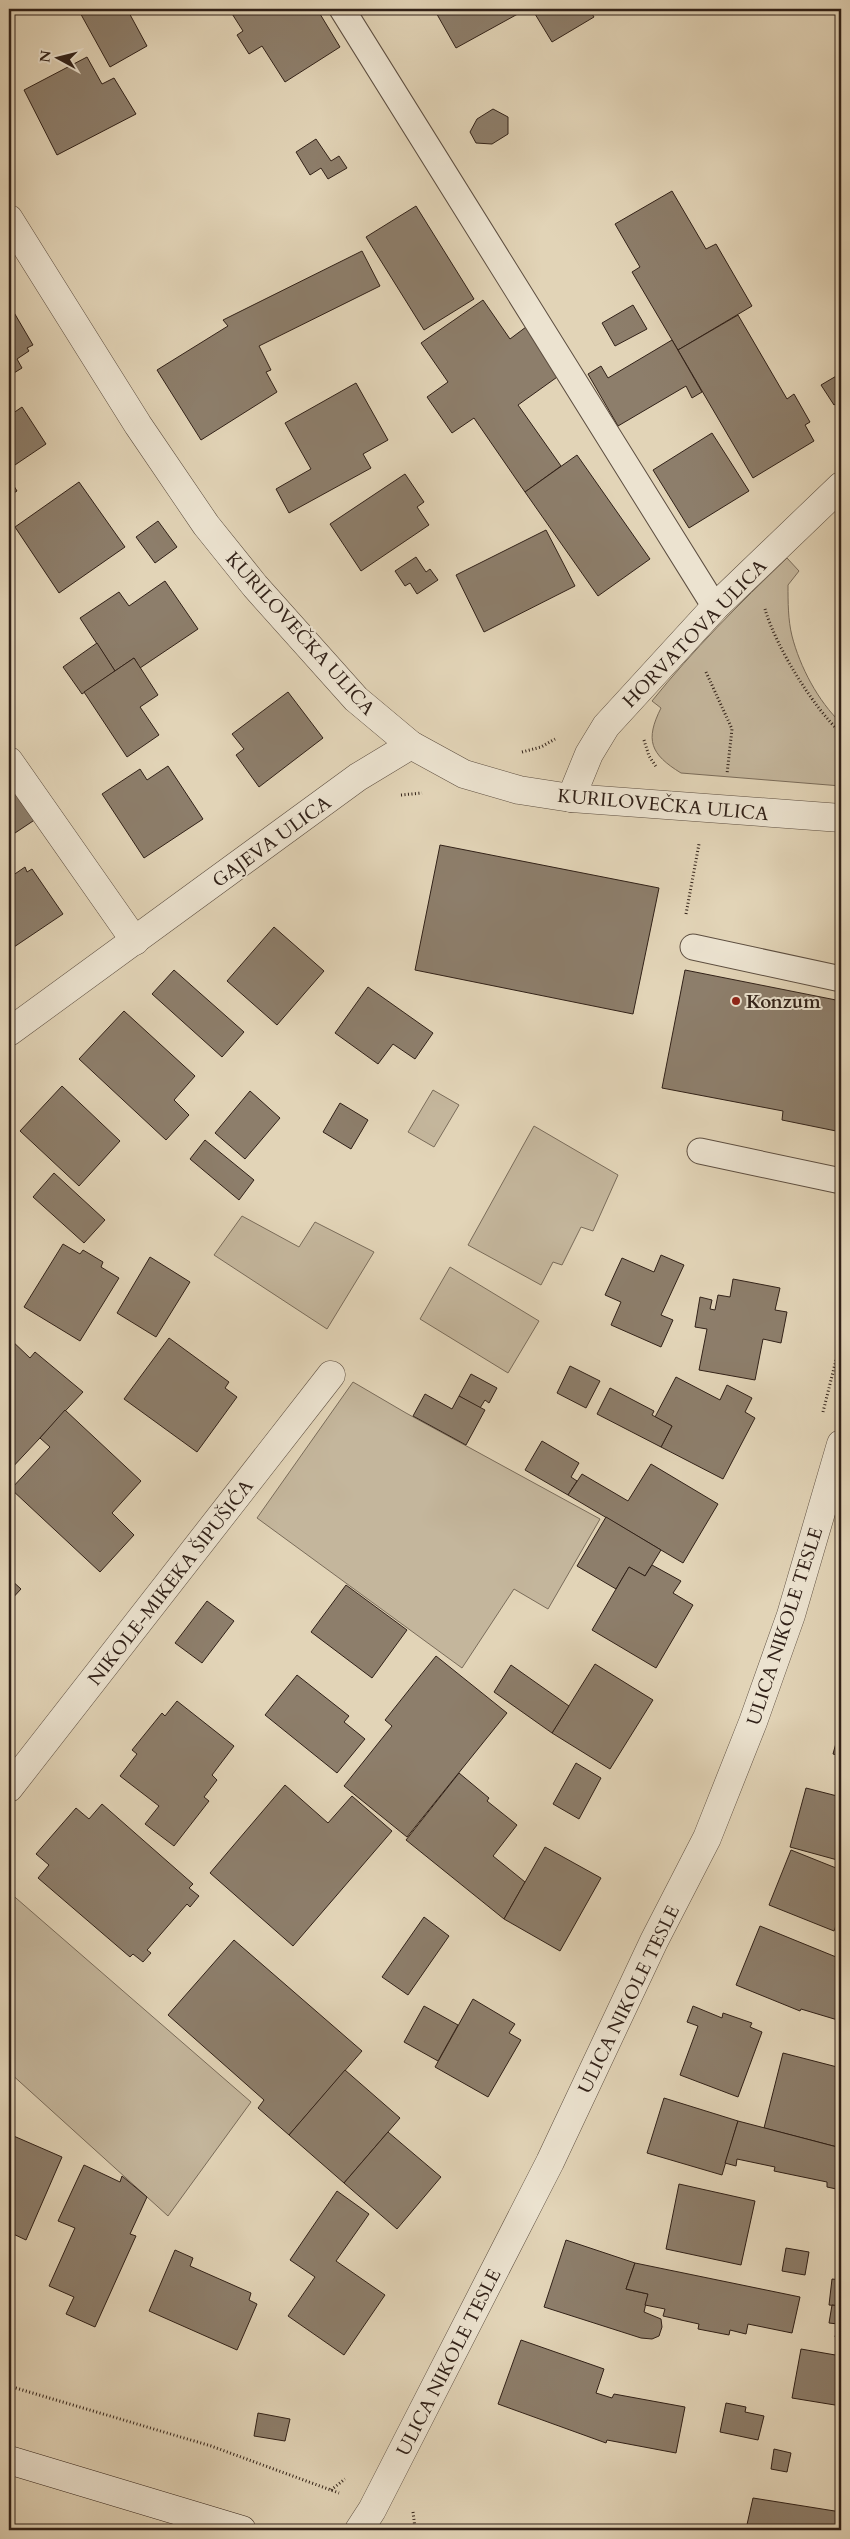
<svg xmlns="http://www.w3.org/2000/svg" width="850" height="2539" font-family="Cardo,serif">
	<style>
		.green { fill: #c4b69c; stroke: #7a6c5a }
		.building { fill: #8d7e6b; stroke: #312118 }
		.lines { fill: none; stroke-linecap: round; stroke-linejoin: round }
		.service-casing { stroke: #5d4e40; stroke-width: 27 }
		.minor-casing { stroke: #5d4e40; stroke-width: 29 }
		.secondary-casing { stroke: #312118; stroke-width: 29 }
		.path { stroke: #312118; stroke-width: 3; stroke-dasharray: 1 2.5; stroke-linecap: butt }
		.service { stroke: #ece3d0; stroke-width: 25 }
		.minor { stroke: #ece3d0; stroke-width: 28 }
		.secondary { stroke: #ece3d0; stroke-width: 28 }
		.poi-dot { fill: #8f2418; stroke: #ece3d0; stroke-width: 2 }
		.labels { text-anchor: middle; stroke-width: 4; stroke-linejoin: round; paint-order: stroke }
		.street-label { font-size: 19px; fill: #312118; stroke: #ece3d0 }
		.poi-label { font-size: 19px; font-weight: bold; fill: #312118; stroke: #ece3d0; text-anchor: start }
	</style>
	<rect width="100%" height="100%" fill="#e2d4b7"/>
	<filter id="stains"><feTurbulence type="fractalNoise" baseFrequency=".004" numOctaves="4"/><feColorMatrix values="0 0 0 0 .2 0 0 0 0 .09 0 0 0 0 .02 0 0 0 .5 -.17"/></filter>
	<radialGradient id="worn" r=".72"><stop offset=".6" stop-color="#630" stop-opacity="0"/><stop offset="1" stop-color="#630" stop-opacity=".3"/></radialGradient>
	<g class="green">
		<path d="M787,558L799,571L788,585C788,602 788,620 792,636C800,667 818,701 841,723V786L681,773C650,754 645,740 661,708L652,701C693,650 739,604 787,558Z"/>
		<path d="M433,1090L459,1105L434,1147L408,1132Z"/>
		<path d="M534,1126L618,1175L593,1231L581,1227L562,1265L553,1262L541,1285L468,1245Z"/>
		<path d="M242,1216L299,1247L315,1222L374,1252L327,1329L214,1255Z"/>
		<path d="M450,1267L539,1321L508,1373L420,1319Z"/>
		<path d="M353,1382L406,1413L600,1519L548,1609L514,1589L462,1668L257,1518Z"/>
		<path d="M9,1892L251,2102L168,2216L9,2072Z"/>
	</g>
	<g class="building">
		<path d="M23,9H37L26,14Z"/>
		<path d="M78,9H127L147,46L110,67Z"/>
		<path d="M229,9H317L340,47L285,82L262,46L249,54L237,35L243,31Z"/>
		<path d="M434,9H524L525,10L456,48Z"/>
		<path d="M532,9H589L594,17L552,42Z"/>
		<path d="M87,57L102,84L114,78L136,114L57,155L24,90Z"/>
		<path d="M493,109L508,117V134L492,144L476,143L470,132L477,119Z"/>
		<path d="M316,139L331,161L339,156L347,168L328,179L321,168L310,175L296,152Z"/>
		<path d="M672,191L706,249L716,244L752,306L678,350L632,272L640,267L615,224Z"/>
		<path d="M416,206L474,299L424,330L366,237Z"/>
		<path d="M362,251L380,286L259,346L271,370L266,372L277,392L201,440L157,370L228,326L223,320Z"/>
		<path d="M483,300L510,339L526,327L560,375L518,405L561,466L525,492L474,418L452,433L427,397L448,382L421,343Z"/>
		<path d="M9,304L33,345L27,348L29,351L17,359L22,368L9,376Z"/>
		<path d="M633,305L647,329L615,346L602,323Z"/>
		<path d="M738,315L787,399L794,394L810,422L805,425L814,441L753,478L678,350Z"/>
		<path d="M672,340L702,392L692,398L686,386L618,426L588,374L601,366L608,378Z"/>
		<path d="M838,375L841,380V400L834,405L821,385Z"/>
		<path d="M356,383L388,440L363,454L371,468L289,513L276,489L311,469L285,423Z"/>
		<path d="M22,407L46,444L9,469V416Z"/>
		<path d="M712,433L749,491L689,528L653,470Z"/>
		<path d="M577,455L650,559L598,596L525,492Z"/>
		<path d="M405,474L424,502L417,507L429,525L361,571L330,524Z"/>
		<path d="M9,478L17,491L9,496Z"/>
		<path d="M79,482L125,547L59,593L15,527Z"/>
		<path d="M158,521L177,547L155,563L136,537Z"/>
		<path d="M546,530L575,586L484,632L456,575Z"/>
		<path d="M416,557L426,572L430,569L438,580L417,594L410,583L405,586L395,571Z"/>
		<path d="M165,581L198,629L140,668L134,658L115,671L80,618L119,592L129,606Z"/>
		<path d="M97,643L115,671L82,694L63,667Z"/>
		<path d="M134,658L158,695L140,707L159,735L127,757L84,692Z"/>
		<path d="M288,692L323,738L259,787L236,755L244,749L232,734Z"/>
		<path d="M168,766L203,819L144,858L102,794L140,769L147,780Z"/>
		<path d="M18,792L36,819L9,837V798Z"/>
		<path d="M440,845L659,888L633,1014L415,970Z"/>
		<path d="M25,867L27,872L32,869L63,914L14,947L9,938V878Z"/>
		<path d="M274,927L324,971L277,1025L227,981Z"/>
		<path d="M174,970L244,1032L222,1057L152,994Z"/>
		<path d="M685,970L841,1001V1132L782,1120L783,1111L662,1088Z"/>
		<path d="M368,987L433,1033L415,1059L393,1044L378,1064L335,1033Z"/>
		<path d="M124,1011L195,1076L174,1100L189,1115L166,1140L79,1059Z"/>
		<path d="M62,1086L120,1141L79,1186L20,1131Z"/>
		<path d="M250,1091L280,1118L245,1159L215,1133Z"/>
		<path d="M340,1103L368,1120L351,1149L323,1132Z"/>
		<path d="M205,1140L254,1180L239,1200L190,1159Z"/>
		<path d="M54,1173L105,1220L84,1243L33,1197Z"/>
		<path d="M63,1244L80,1254L83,1250L103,1262L101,1267L119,1278L80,1341L24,1307Z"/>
		<path d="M661,1255L684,1265L661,1315L673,1320L661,1347L611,1325L621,1302L605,1295L622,1258L654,1272Z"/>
		<path d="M150,1257L190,1282L156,1337L117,1313Z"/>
		<path d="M733,1279L780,1288L775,1310L787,1312L781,1343L763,1339L755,1380L699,1370L707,1329L695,1327L700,1297L712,1300L710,1309L715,1310L718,1295L730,1297Z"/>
		<path d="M9,1338L30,1358L35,1352L83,1392L9,1471Z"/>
		<path d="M169,1338L229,1382L225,1388L237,1397L197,1452L124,1399Z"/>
		<path d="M570,1366L600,1381L586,1408L557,1393Z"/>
		<path d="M471,1374L497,1388L489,1403L485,1400L480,1408L459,1396Z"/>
		<path d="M676,1377L720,1400L727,1385L752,1398L745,1412L755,1418L723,1479L661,1447L672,1426L655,1417Z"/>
		<path d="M610,1388L654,1411L652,1415L672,1426L661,1447L597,1414Z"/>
		<path d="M425,1394L452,1409L459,1396L485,1410L466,1445L413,1416Z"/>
		<path d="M65,1410L141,1481L112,1513L134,1535L100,1572L11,1489L50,1447L40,1438Z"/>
		<path d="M542,1441L579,1463L571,1477L577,1481L568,1495L525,1470Z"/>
		<path d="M651,1464L718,1504L683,1563L568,1495L582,1474L628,1501Z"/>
		<path d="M606,1517L661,1550L645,1576L629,1567L616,1589L577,1566Z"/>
		<path d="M652,1565L681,1581L673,1593L693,1605L656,1668L592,1630L629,1567L645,1576Z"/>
		<path d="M9,1578L21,1589L9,1602Z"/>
		<path d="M346,1585L407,1630L372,1678L311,1632Z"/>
		<path d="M207,1601L234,1621L202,1663L175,1643Z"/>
		<path d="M436,1656L507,1713L407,1837L344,1786L392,1726L385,1720Z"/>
		<path d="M595,1664L653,1700L610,1769L552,1733Z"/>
		<path d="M511,1665L569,1706L552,1733L494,1692Z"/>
		<path d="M297,1675L349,1716L344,1722L365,1739L337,1773L265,1715Z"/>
		<path d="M177,1701L234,1746L212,1775L217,1780L204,1797L209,1801L174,1846L145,1824L159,1806L120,1776L137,1754L132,1750L162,1713L165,1716Z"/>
		<path d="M841,1725V1756L833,1754Z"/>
		<path d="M576,1763L601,1778L579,1819L553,1804Z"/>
		<path d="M459,1773L489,1798L487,1801L517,1825L493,1856L525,1882L504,1919L406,1840Z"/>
		<path d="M285,1785L328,1823L352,1796L392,1831L293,1946L210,1873Z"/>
		<path d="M806,1788L841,1797V1861L790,1847Z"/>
		<path d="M102,1804L193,1884L189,1888L199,1896L190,1907L187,1904L147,1950L151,1953L143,1962L133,1954L130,1957L38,1878L49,1865L36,1854L76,1808L89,1819Z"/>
		<path d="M545,1847L601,1878L560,1951L504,1919Z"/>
		<path d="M791,1850L841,1870V1925L837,1923L834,1931L769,1905Z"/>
		<path d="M424,1917L449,1936L408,1995L382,1977Z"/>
		<path d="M760,1926L841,1959V2021L801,2009L800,2011L736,1985Z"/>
		<path d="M234,1940L362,2051L289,2135L258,2108L264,2100L168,2015Z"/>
		<path d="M473,1999L515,2024L509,2033L521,2040L488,2097L435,2067Z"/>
		<path d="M424,2006L458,2025L438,2061L404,2042Z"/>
		<path d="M693,2006L722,2018L723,2013L752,2023L750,2027L762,2032L738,2097L680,2075L698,2026L687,2022Z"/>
		<path d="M783,2053L841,2068V2148L764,2128Z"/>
		<path d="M345,2070L400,2118L344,2183L289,2135Z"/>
		<path d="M664,2098L738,2121L722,2175L647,2153Z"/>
		<path d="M738,2121L841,2148V2190L827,2187V2182L774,2171L775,2167L737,2159L736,2166L725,2163Z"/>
		<path d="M388,2132L441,2177L397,2229L344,2183Z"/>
		<path d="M9,2134L62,2157L26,2240L9,2232Z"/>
		<path d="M84,2165L120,2182L122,2176L147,2197L130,2234L136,2236L95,2327L66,2314L74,2297L49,2286L75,2228L58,2221Z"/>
		<path d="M679,2184L755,2201L741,2265L666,2249Z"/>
		<path d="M337,2191L369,2214L336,2261L385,2295L344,2355L288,2316L315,2277L290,2260Z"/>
		<path d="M566,2240L635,2263L626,2289L648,2294L644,2312L661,2319L662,2327L659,2336L652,2339L641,2338L544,2307Z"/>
		<path d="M786,2248L809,2252L805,2275L782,2271Z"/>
		<path d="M175,2250L193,2258L190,2266L251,2293L249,2300L257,2304L237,2350L149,2311Z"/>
		<path d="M635,2263L800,2297L792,2333L748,2324L746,2334L730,2330L729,2335L698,2329L699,2324L663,2316L665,2309L645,2305L648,2294L626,2289Z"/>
		<path d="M832,2279L841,2280V2306L829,2305Z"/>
		<path d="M832,2305L841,2306V2338L835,2337L838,2324L829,2323Z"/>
		<path d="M521,2340L604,2369L596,2393L612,2398L614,2394L685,2407L676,2453L607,2440L606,2443L498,2404Z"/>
		<path d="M801,2349L841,2356V2406L792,2398Z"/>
		<path d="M726,2403L746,2407L745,2412L764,2416L758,2440L720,2432Z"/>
		<path d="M258,2413L290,2419L285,2441L254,2436Z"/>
		<path d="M774,2449L791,2453L787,2472L771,2469Z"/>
		<path d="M753,2498L841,2512V2530L746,2529Z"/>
	</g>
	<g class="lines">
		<g class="service-casing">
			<g id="service">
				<path d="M342,9L715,607"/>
				<path d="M693,947L841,979"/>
				<path d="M700,1151L841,1181"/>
			</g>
		</g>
		<g class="minor-casing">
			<g id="minor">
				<path d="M9,219L138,425L206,525L255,586L356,699L411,745L464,774L519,790L571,798L841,818"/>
				<path d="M9,761L135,941"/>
				<path d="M571,798L589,754L606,726L715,607L841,486"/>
				<path d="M9,1032L358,777L411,745"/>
				<path d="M9,1788L331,1375"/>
				<path d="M359,2530L372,2510L550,2162L654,1941L707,1838L753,1722L791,1615L841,1444"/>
			</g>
		</g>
		<g class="secondary-casing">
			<path id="secondary" d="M9,2460L242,2530"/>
		</g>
		<g class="path">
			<path d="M765,609C776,647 813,707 841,733"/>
			<path d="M706,672L732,729L727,774"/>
			<path d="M644,740L649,756L657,768"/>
			<path d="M522,752L541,747L555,739"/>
			<path d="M401,795L422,793"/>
			<path d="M686,914L699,844"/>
			<path d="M823,1412L841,1340"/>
			<path d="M9,2386L211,2446L339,2493"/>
			<path d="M331,2490L345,2479"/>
			<path d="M413,2512L415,2528"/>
		</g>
		<use href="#service" class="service"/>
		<use href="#minor" class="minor"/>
		<use href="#secondary" class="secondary"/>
	</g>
	<circle class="poi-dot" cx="736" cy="1001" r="5"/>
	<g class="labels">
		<g class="street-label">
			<text transform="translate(301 633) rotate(48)" y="7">KURILOVEČKA ULICA</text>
			<text transform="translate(694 633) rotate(-46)" y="7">HORVATOVA ULICA</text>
			<text transform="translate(663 804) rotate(5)" y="7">KURILOVEČKA ULICA</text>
			<text transform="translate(271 841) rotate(-36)" y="7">GAJEVA ULICA</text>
			<text transform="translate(170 1582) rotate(-52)" y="7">NIKOLE-MIKEKA ŠIPUŠIĆA</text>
			<text transform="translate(784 1626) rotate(-72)" y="7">ULICA NIKOLE TESLE</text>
			<text transform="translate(628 1999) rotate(-64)" y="7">ULICA NIKOLE TESLE</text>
			<text transform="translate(448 2362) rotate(-63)" y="7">ULICA NIKOLE TESLE</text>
		</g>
		<g class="poi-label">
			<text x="746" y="1008">Konzum</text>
		</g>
	</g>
	<rect width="850" height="2539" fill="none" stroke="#e2d4b7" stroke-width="30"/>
	<rect x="10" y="10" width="830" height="2519" fill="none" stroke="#312118" stroke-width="2.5"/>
	<rect x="15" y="15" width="820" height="2509" fill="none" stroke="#312118"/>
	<g transform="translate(58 58) rotate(277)" stroke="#ece3d0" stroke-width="4" paint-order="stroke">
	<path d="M0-4L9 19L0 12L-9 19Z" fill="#312118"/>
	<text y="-8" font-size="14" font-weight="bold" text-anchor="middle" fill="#312118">N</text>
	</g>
	<rect width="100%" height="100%" filter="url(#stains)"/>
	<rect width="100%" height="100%" fill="url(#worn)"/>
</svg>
